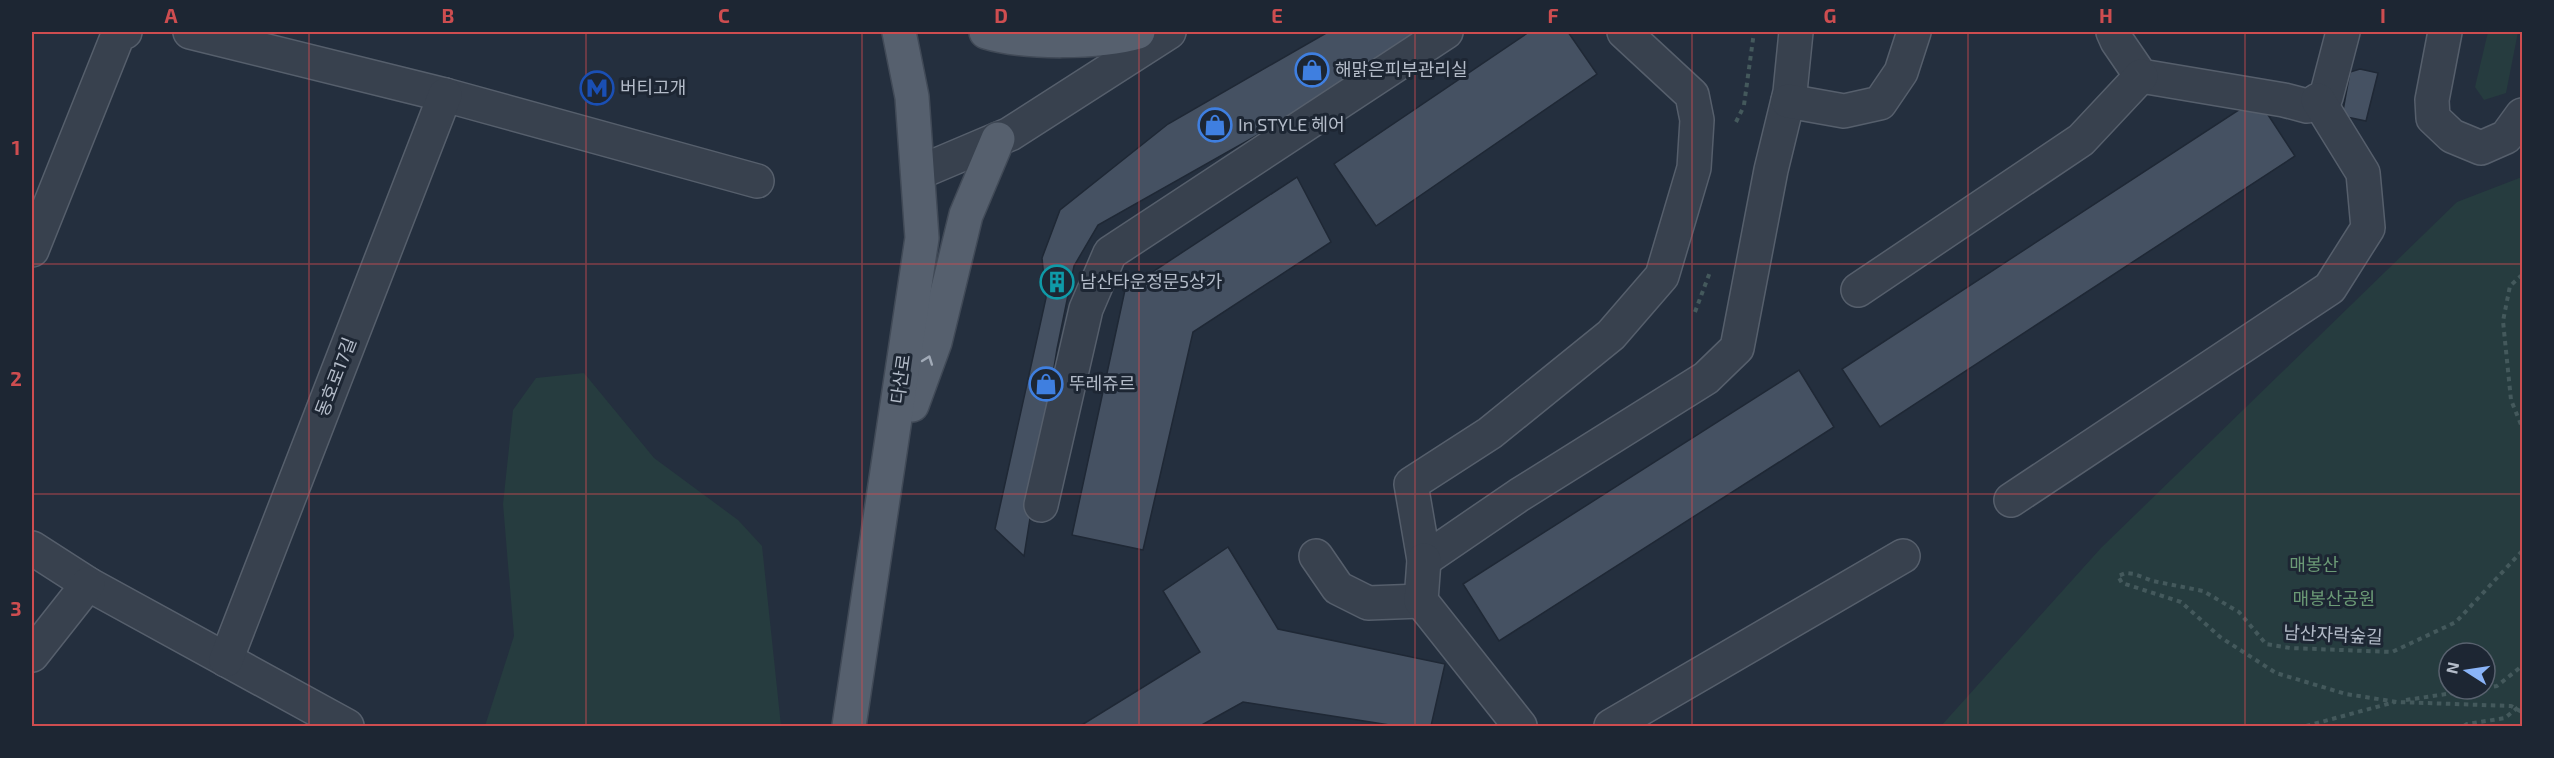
<svg xmlns="http://www.w3.org/2000/svg" width="2554" height="758" font-family="'Exo 2','Noto Sans KR',sans-serif">
	<style>
		.green { fill: #263c3f; fill-rule: evenodd }
		.building { fill: #455162; stroke: #1f2835; stroke-width: 1.5 }
		.lines { fill: none; stroke-linecap: round; stroke-linejoin: round }
		.minor-casing { stroke: #565f6c; stroke-width: 36 }
		.major-casing { stroke: #414a57; stroke-width: 36 }
		.path { stroke: #44595c; stroke-width: 4; stroke-dasharray: 4.5 4.5; stroke-linecap: butt }
		.minor { stroke: #38414e; stroke-width: 33 }
		.major { stroke: #56606e; stroke-width: 33 }
		.oneway { stroke: #a1aab7 }
		.grid { fill: none; stroke: #ce4d50; stroke-width: 1.5; stroke-opacity: 0.55 }
		.labels { text-anchor: middle; stroke-width: 6; stroke-linejoin: round; paint-order: stroke }
		.poi-label { font-size: 18px; fill: #b4bcc9; stroke: #1d2633; text-anchor: start }
		.street-label { font-size: 18px; fill: #b4bcc9; stroke: #1d2633 }
		.park-label { font-size: 18px; fill: #6b9a76; stroke: #1d2633 }
		.neatline { fill: none; stroke: #ce4d50; stroke-width: 2 }
		.grid-label { font-size: 20px; text-anchor: middle; font-weight: bold; fill: #ce4d50 }
	</style>
	<rect width="100%" height="100%" fill="#242f3e"/>
	<g class="green">
		<path d="M2488,32H2518L2506,93L2484,100L2475,87Z"/>
		<path d="M2522,177V726H1941L2101,548L2457,202ZM2449,653H2485V689H2449Z"/>
		<path d="M584,373L654,458L738,520L762,546L781,726H485L514,636L503,504L513,410L536,378Z"/>
	</g>
	<g class="building">
		<path d="M1328,32H1423L1371,71L1098,225L1074,266L1057,349L1024,556L995,529L1046,298L1042,258L1060,210L1168,124Z"/>
		<path d="M1529,32H1568L1597,74L1376,226L1334,164Z"/>
		<path d="M2360,69L2378,73L2366,121L2342,116L2350,72Z"/>
		<path d="M2257,98L2295,156L1880,427L1842,369Z"/>
		<path d="M1297,177L1331,242L1193,332L1143,550L1072,535L1125,290Z"/>
		<path d="M1799,370L1834,427L1499,641L1463,584Z"/>
		<path d="M1228,547L1278,629L1445,664L1431,726H1396L1243,702L1200,726H1080L1200,652L1163,591Z"/>
	</g>
	<g class="lines">
		<g class="minor-casing">
			<g id="minor">
				<path d="M190,32L445,95L757,181"/>
				<path d="M1624,32L1692,95L1697,120L1694,168L1662,276L1611,335L1490,433L1411,484L1424,560L1519,495L1706,378L1737,348L1771,170L1790,92L1796,32"/>
				<path d="M2113,32L2117,41L2141,76L2284,100L2307,106L2326,97L2343,32"/>
				<path d="M2445,32L2432,100L2433,118L2452,136L2481,148L2506,137L2522,115"/>
				<path d="M1788,101L1844,111L1880,103L1901,72L1914,32"/>
				<path d="M918,173L1010,134L1169,32"/>
				<path d="M32,250L118,35L125,32"/>
				<path d="M1858,290L2081,140L2141,76"/>
				<path d="M2011,500L2330,288L2368,228L2363,173L2318,100"/>
				<path d="M1041,505L1086,309L1110,253L1446,32"/>
				<path d="M32,548L88,584L347,726"/>
				<path d="M1316,556L1338,588L1368,603L1421,601"/>
				<path d="M1424,560L1421,601L1520,726"/>
				<path d="M32,655L88,584"/>
				<path d="M226,660L445,95"/>
				<path d="M1611,726L1903,556"/>
			</g>
		</g>
		<g class="major-casing">
			<g id="major">
				<path d="M986,32C1025,44 1099,43 1138,32"/>
				<path d="M912,405L935,342L966,215L998,139"/>
				<path d="M849,726L922,238L912,97L899,32"/>
			</g>
		</g>
		<g class="path">
			<path d="M1744,105L1754,32"/>
			<path d="M1736,122L1744,106"/>
			<path d="M2522,275L2510,286L2503,321L2511,400L2522,427"/>
			<path d="M1695,312L1710,272"/>
			<path d="M2522,551L2456,622L2392,652L2290,648L2266,644L2239,612L2203,591L2153,581L2134,574L2126,573L2118,576L2122,583L2181,602L2220,637L2276,673L2346,694L2397,702L2511,706L2522,712"/>
			<path d="M2485,688L2497,686L2522,666"/>
			<path d="M2406,700L2480,689"/>
			<path d="M2306,726L2395,702"/>
			<path d="M2464,726L2467,724L2505,718L2522,704"/>
		</g>
		<use href="#minor" class="minor"/>
		<use href="#major" class="major"/>
	</g>
	<defs><path id="oneway-chevron" d="M-2-3.5L2.5 0L-2 3.5" fill="none" stroke-width="1.6" stroke-linecap="round" stroke-linejoin="round" transform="scale(1.5)"/></defs>
	<use class="oneway" href="#oneway-chevron" transform="translate(928 360) rotate(-70)"/>
	<path class="grid" d="M309,32V726M586,32V726M862,32V726M1139,32V726M1415,32V726M1692,32V726M1968,32V726M2245,32V726M32,264H2522M32,494H2522"/>
	<defs>
		<g id="shop-ring" transform="scale(1.725)"><circle r="9.5" fill="#1d2633" stroke="#3f7fe0" stroke-width="1.5"/><path d="M-5-2.5h2.3a2.7 3.5 0 0 1 5.4 0H5L5.5 6h-11ZM-1.5-2.5h3a1.5 2.3 0 0 0-3 0Z" fill="#3f7fe0"/></g>
		<g id="metro-ring" transform="scale(1.725)"><circle r="9.5" fill="#1d2633" stroke="#1a4fb4" stroke-width="1.5"/><path d="M-5.5 5V-5H-3L0 0L3-5H5.5V5H3V-.5L0 4L-3-.5V5Z" fill="#1a4fb4"/></g>
		<g id="building-ring" transform="scale(1.725)"><circle r="9.5" fill="#1d2633" stroke="#0f9aa8" stroke-width="1.5"/><path d="M-4-6H4V6H1V3H-1V6H-4ZM-2.5-4.3h1.7v1.8h-1.7ZM.8-4.3h1.7v1.8H.8ZM-2.5-1h1.7V.8h-1.7ZM.8-1h1.7V.8H.8Z" fill="#0f9aa8"/></g>
	</defs>
	<g fill-rule="evenodd">
		<use href="#shop-ring" x="1312" y="70"/>
		<use href="#metro-ring" x="597" y="88"/>
		<use href="#shop-ring" x="1215" y="125"/>
		<use href="#building-ring" x="1057" y="282"/>
		<use href="#shop-ring" x="1046" y="384"/>
	</g>
	<g class="labels">
		<g class="poi-label">
			<text x="1335" y="76">해맑은피부관리실</text>
			<text x="620" y="94">버티고개</text>
			<text x="1238" y="131">In STYLE 헤어</text>
			<text x="1080" y="288">남산타운정문5상가</text>
			<text x="1069" y="390">뚜레쥬르</text>
		</g>
		<g class="street-label">
			<text transform="translate(336 377) rotate(-69)" y="6">동호로17길</text>
			<text transform="translate(901 379) rotate(-82)" y="6">다산로</text>
			<text transform="translate(2333 635) rotate(3)" y="6">남산자락숲길</text>
		</g>
		<g class="park-label">
			<text x="2314" y="571">매봉산</text>
			<text x="2334" y="605">매봉산공원</text>
		</g>
	</g>
	<rect width="2554" height="758" fill="none" stroke="#1d2633" stroke-width="66"/>
	<g transform="translate(2467 671) rotate(282)"><circle r="28" fill="#1d2633" stroke="#59626f" stroke-width="1.5"/>
	<path d="M0-4.5L10 22L0 15L-10 22Z" fill="#8ab4f8"/>
	<text y="-9" font-size="16" font-weight="bold" text-anchor="middle" fill="#b4bcc9">N</text>
	</g>
	<rect x="33" y="33" width="2488" height="692" class="neatline"/>
	<g class="grid-label">
		<text x="171" y="23">A</text>
		<text x="448" y="23">B</text>
		<text x="724" y="23">C</text>
		<text x="1001" y="23">D</text>
		<text x="1277" y="23">E</text>
		<text x="1553" y="23">F</text>
		<text x="1830" y="23">G</text>
		<text x="2106" y="23">H</text>
		<text x="2383" y="23">I</text>
		<text x="16" y="155">1</text>
		<text x="16" y="386">2</text>
		<text x="16" y="616">3</text>
	</g>
</svg>
